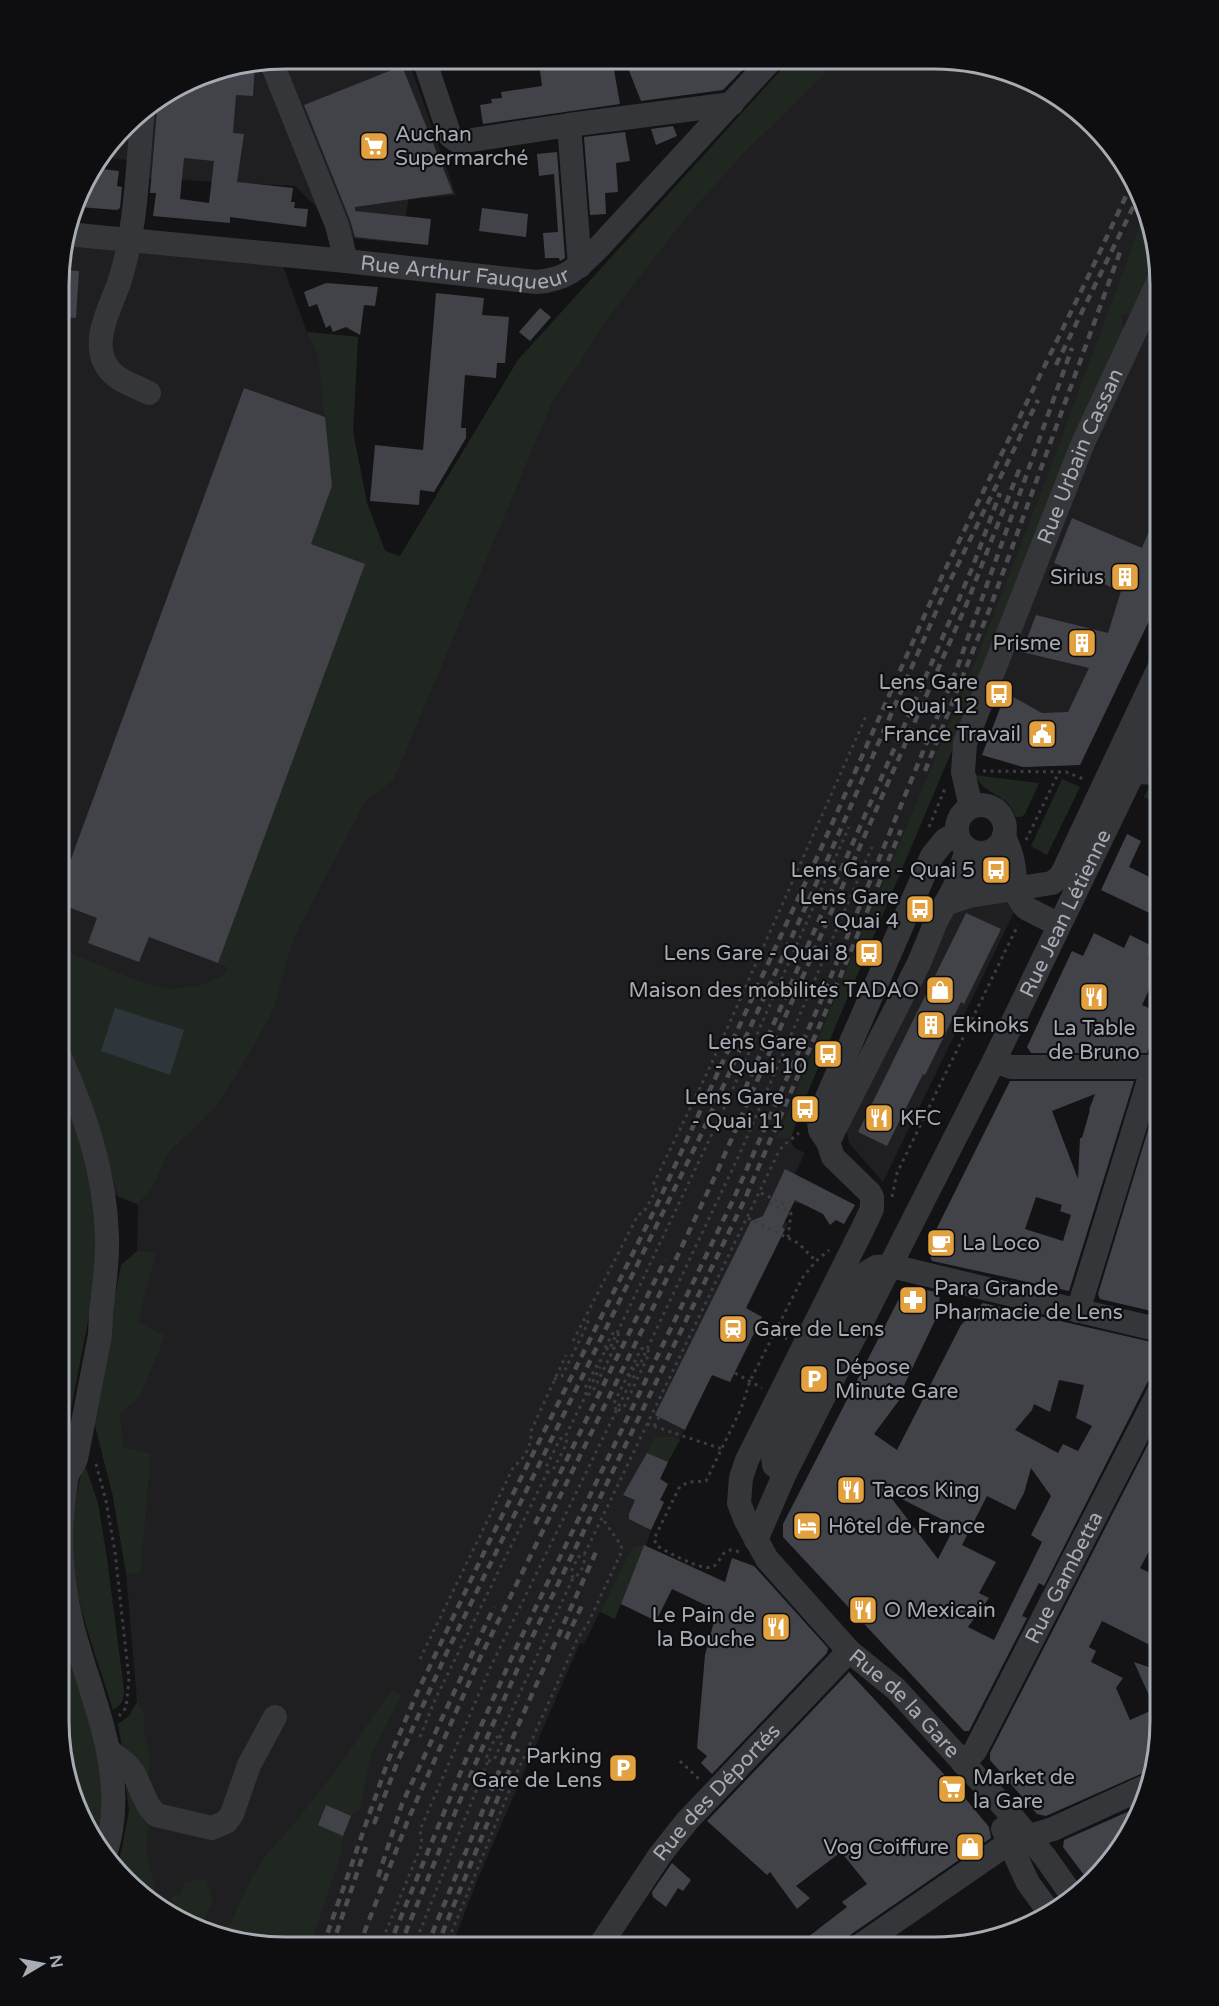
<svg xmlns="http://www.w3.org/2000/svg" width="1219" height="2006" font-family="'Varela Round',sans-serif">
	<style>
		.built { fill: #1f1f22 }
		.green { fill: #202720 }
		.water { fill: #2e363c }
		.building { fill: #424348; fill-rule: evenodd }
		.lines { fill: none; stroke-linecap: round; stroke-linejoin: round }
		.path { stroke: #3b3d40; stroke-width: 3; stroke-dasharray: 3 4.5; stroke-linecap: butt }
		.minor { stroke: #353639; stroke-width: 24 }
		.rail { stroke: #4c4e52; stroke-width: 4.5; stroke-dasharray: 8 6; stroke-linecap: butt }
		.minor-bridge { stroke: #353639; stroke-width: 24 }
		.labels { text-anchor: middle; stroke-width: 4.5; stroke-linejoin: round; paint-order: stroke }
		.poi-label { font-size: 21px; fill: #a6abb4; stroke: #0e0e10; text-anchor: end }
		.street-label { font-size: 21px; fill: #a6abb4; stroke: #0e0e10 }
		.rim { fill: none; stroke: #a6abb4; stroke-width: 3 }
	</style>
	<rect width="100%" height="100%" fill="#131315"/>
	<g class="built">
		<path d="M285,59H408L456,195L427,198L409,195L402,243L348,238L295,186L145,178L127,160L103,157L135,115L199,76Z"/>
		<path d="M790,60H964L1021,76L1072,106L1114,147L1143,199L1160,285V598L1080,765L1023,767L982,755L1006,694L979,683L804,1101L791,1137L792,1144L795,1148L805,1153L791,1182L797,1176L855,1205L844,1224L836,1220L830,1224L823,1214L803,1204L795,1203L793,1199L770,1201L769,1204L789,1214L785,1222L788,1224L746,1308L762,1317L730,1382L712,1375L660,1478L668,1484L660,1500L664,1502L651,1530L646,1546L628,1555L584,1644L580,1643L477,1881L452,1946H256L199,1930L147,1901L116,1869L122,1849L129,1811L121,1741L118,1724L129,1716L137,1702L126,1573L113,1497L121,1265L137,1251L138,1205L119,1197L88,1176L73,1118L59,1083L60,256L67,234L279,255L307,332L358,337L353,432L367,503L385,551L400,556L518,360Z"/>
		<path d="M1023,894L883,1182L849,1143L847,1133V1125L957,908Z"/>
	</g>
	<g class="green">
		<path d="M790,60H838L738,159L682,222L605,322L582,359L553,400L394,779L365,802L294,937L273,1010L249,1054L217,1105L168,1153L152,1188L138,1204L119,1197L88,1098L59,1029L60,949L141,982L170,989L198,986L223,976L228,968L218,963L365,564L311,544L332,486L318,356L307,332L358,337L353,432L367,503L385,551L400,556L518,360Z"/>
		<path d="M1146,210L1155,260L1134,313L1121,315L1124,336L951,753L804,1101L791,1137L777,1138L973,667L1046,480Z"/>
		<path d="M1160,309V350L1146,342Z"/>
		<path d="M975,775L1039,783L1025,814L1021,817H1016C1006,791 985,797 975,775Z"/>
		<path d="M1062,779L1080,787L1047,855L1031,846Z"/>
		<path d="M1152,784H1160V804L1144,797L1150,786Z"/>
		<path d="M59,1083L73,1118L88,1176L94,1209L97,1256L92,1300L59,1472Z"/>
		<path d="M137,1251L156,1252L138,1322L165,1336L140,1396L120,1414L123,1447L151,1454L140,1575L126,1573L113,1497L93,1418L121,1265Z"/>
		<path d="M655,1437H673L680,1440L668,1462L647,1453Z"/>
		<path d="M84,1462L98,1503L107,1558L124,1690C124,1700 122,1705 113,1710C97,1655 64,1578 71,1521C74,1501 80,1481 84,1462Z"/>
		<path d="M644,1545L615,1619L600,1612L628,1555L634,1547Z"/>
		<path d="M59,1595L81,1681L106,1795L98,1846L76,1807L59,1721Z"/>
		<path d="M392,1689L401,1696L371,1755L360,1808L351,1816L326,1805L318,1824L343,1836L340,1858L310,1946H256L216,1935L217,1932L230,1924L250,1881L267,1854L297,1820L337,1769Z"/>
		<path d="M137,1702L145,1715L143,1729L149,1753V1788L121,1741L118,1724L129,1716Z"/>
		<path d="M125,1776L140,1797L148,1828L146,1851L155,1887L152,1904L116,1869L122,1849L129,1811Z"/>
		<path d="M206,1879L213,1901L198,1930L171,1914L173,1896H180L185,1882Z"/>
	</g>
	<path class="water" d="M115,1008L184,1030L170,1075L101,1051Z"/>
	<g class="building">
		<path d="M678,60H752L723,90L641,101L628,68Z"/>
		<path d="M582,63L583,68L613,64L620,104L483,124L480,105L492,103L491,99L502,98L501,92L542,86L540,71Z"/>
		<path d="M255,64L253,96L236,95L233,133L244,134L237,182L293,188L291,202H295L294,208L308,209L306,227L230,217V223L153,216L156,193H150L157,111L155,103L175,90L184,91L185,84L199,76ZM184,158L214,161L209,203L180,199Z"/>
		<path d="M402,66L453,193L355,207V211L431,219L428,245L355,237L350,220L304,105Z"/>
		<path d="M673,126L677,136L656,145L651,129Z"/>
		<path d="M625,132L630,161L616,163L618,192L605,193L606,214L590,215L584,137Z"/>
		<path d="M557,152L565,258L560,261L559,258H545L543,233L558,232L554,174L539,176L537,154Z"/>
		<path d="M95,168L119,171L117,186L122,187L120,208L117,210L79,207L82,185Z"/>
		<path d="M482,208L528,214L526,237L479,231Z"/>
		<path d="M60,270L79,271L76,318L60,317Z"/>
		<path d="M326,283L378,287L375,306L364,305L360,335L346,327L333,332L330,325L326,328L317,304L309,307L304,292Z"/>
		<path d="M436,293L484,298L482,315L509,317L505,363H497L496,378L465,375L461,428H466V438L434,492L420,490L419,505L370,501L375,445L423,450Z"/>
		<path d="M540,308L551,317L530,341L519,332Z"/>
		<path d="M244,388L325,417L332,486L311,544L365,564L218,963L149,937L139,962L88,943L97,918L60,904V889Z"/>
		<path d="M1160,505V598L1080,765L1023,767L982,755L1006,693L1042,713L1068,712L1089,668L1022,652L1036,615L1108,633L1121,591L1054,563L1072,518L1142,548Z"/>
		<path d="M1127,834L1141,841L1129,867L1160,882V918L1101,890Z"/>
		<path d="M966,913L1001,929L964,1004L961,1002L925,1075L923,1074L887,1146L858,1132Z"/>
		<path d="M1094,933L1124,948L1130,935L1154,947L1148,959L1160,966L1142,1005L1160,1013L1147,1053H1031L1027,1047L1072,951L1083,956Z"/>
		<path d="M1010,1081H1134L1069,1291L932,1261L927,1248ZM1095,1094L1089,1110H1090L1082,1138H1080L1078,1179L1052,1111ZM1036,1197L1062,1205L1060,1211L1071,1215L1063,1241L1025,1229Z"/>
		<path d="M1152,1117L1160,1120V1313L1100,1299L1098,1294Z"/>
		<path d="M785,1169L855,1205L844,1224L836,1220L830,1225L823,1214L795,1200L782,1227L785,1229L746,1308L762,1317L730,1382L712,1375L685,1430L655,1415L751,1221L763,1216Z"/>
		<path d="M911,1286L939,1293L940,1310L900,1394L903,1395L874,1434L897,1450L961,1325L983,1303L1160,1344V1362L1147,1383L1044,1586L1039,1583L1022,1616L1027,1618L969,1731H964L783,1537V1524L904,1289ZM1059,1380L1084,1385L1076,1418L1092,1426L1078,1451L1063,1444L1058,1453L1015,1430L1032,1410L1034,1404L1050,1412ZM1031,1468L1051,1496L1031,1535L1042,1542L994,1640L968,1627L989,1598L979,1593L996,1562L962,1545L987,1496L1015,1510L1024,1493ZM886,1491L955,1526L938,1559Z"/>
		<path d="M1160,1421V1546L1154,1542L1140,1568L1160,1578V1619L1152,1632L1160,1650L1102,1621L1089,1647L1096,1651L1091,1662L1123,1678L1116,1688L1130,1720L1155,1709L1134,1662L1160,1671V1736L1152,1769L1046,1816L1037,1814L990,1760V1753Z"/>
		<path d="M647,1453L668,1462L660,1479L668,1484L660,1500L664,1502L651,1530L629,1519V1514L635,1500L623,1495Z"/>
		<path d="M644,1545L725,1582L732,1558L754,1566L828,1648L827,1653L712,1774L701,1763L707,1756L697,1748L705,1655L715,1618L720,1612L672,1589L656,1621L621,1604Z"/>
		<path d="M849,1672L955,1786L989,1827L991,1838L850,1935L839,1947H795L847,1907L842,1902L867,1884L841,1852L796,1886L810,1898L797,1909L770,1872L767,1875L707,1821Z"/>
		<path d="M326,1805L351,1816L343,1836L318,1825Z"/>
		<path d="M1134,1809L1139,1815L1114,1859L1090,1883L1063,1847L1064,1840Z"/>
		<path d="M672,1863L691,1880L683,1891L678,1888L666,1907L653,1897L652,1892Z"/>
	</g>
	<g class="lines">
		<g class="path">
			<path d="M1151,649L1160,629"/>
			<path d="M983,771L1066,772L1086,780"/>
			<path d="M929,827L946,786"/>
			<path d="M1026,840L1059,772"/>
			<path d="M761,1193L786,1205"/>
			<path d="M892,1197L897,1173L1018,925"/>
			<path d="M770,1203L791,1213L788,1237"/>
			<path d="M748,1218L798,1243L816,1261"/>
			<path d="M758,1325L787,1339"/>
			<path d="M573,1341L638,1215L644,1212L656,1190L653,1185L709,1069L867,714"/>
			<path d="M605,1348L612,1334L616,1332"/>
			<path d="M59,1358L70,1384"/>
			<path d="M600,1362L606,1348L609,1350L722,1113L849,827"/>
			<path d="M735,1373L762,1388"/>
			<path d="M629,1377L636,1364L639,1366L741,1151L872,847"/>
			<path d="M633,1378L635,1375"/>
			<path d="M554,1379L562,1376L588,1323L586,1316"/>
			<path d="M586,1395L585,1388L600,1360"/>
			<path d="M588,1395L593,1391L619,1338L618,1333"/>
			<path d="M616,1410L614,1403L641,1349L647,1347"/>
			<path d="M618,1411L624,1407L649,1354L648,1349"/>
			<path d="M647,1424L722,1449"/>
			<path d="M654,1426L659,1417"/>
			<path d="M96,1464L106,1501L115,1552L129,1679L126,1708L119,1716"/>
			<path d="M547,1473L553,1470L567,1443L565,1437"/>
			<path d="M739,1552C720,1544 723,1563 712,1567C701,1571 668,1552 657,1546L654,1539L680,1486L690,1482L706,1481L741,1409L750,1381L803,1277L816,1261L829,1250"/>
			<path d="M573,1578L571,1572L578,1557L584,1555L779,1151L784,1145L799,1133"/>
			<path d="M420,1659L514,1466C525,1459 532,1444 531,1431L566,1355"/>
			<path d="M420,1737L434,1702L547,1473L546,1467L560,1439L565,1437L600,1367"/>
			<path d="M488,1761L494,1760L502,1742L500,1736L573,1578C581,1574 586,1563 584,1555"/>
			<path d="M680,1761L699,1779"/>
			<path d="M380,1946L422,1844L420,1830L491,1666L630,1383"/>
			<path d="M414,1946L488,1761L487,1756L495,1738L500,1736"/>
			<path d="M446,1946L515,1777L577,1640L588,1623L622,1551L621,1545L602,1518"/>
		</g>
		<g class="minor">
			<path d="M424,59L450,136L459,142L569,125L732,104"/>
			<path d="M271,61L337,225L346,261"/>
			<path d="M143,110C137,168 137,228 119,283C111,306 92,339 105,363C113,380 133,385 149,393"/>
			<path d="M569,125L580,266"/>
			<path id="s1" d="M67,234L346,261L536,282C567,280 579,267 600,246L771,60"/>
			<path d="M1134,772L1160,773"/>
			<circle cx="981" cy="829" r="24"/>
			<path id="s2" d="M971,807L963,772L965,743L1083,443L1159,280"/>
			<path id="s3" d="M957,833L945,840L932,856L822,1109L819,1122L820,1130L828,1142L833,1157L870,1193L872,1197V1209L862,1230L747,1460L741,1478L739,1503L746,1521L767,1559L849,1651L896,1689L1005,1808L1045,1857L1074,1898"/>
			<path d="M1004,836C1007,844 1012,854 1013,863C1016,878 1014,897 1026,908L1059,925"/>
			<path d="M956,884C976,877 994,865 1009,849"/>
			<path d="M945,904L969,896L1052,883L1061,876L1160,666"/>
			<path d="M59,1055C85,1113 105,1172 107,1236C108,1261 104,1287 101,1313"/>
			<path d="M994,1061L1011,1067H1160"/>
			<path d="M828,1142L919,963L935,924L956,884L967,849"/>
			<path d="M1078,1311L1153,1067"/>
			<path d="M785,1473L774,1465L773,1456L866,1273L876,1267L891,1266L1160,1330"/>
			<path d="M67,1475C58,1529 59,1571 72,1625C91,1700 132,1779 104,1857"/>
			<path id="s4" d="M756,1540L785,1473L994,1061L1160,717"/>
			<path d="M108,1750L127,1765L133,1772L148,1805L156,1815L212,1828L226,1822L232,1814L249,1765L275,1717"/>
			<path id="s5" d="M963,1763L975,1751L1160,1390"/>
			<path d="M1003,1829L1028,1883L1050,1913"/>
			<path id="s6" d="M599,1947L660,1855L687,1821L849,1651"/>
			<path d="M858,1947L1010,1842L1053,1829L1149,1785"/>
		</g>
		<g class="rail">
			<path d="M1056,365L1140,193"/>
			<path d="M925,771L990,608L1120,252"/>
			<path d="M745,1089L933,660L973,566L1000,493"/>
			<path d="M535,1524L665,1260"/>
			<path d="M566,1639L584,1601"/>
			<path d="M374,1824L397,1763L447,1652L699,1139L828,858L946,589L1038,400"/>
			<path d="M378,1877L402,1804L494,1607"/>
			<path d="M323,1946L388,1761L418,1691L488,1544L655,1209L819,853L943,574L1088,277L1133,181"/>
			<path d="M332,1946L366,1847"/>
			<path d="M359,1946L408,1820L480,1658L651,1312L717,1172L967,603L1021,465"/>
			<path d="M389,1946L464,1764L516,1648L734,1198L820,1003L956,671L1072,348"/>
			<path d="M400,1946L473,1769L525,1652L744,1201L828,1006L901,830"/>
			<path d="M427,1946L516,1730L596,1552"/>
			<path d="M437,1946L518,1749"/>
		</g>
		<path class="minor-bridge" d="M67,1475L76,1459L100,1335L101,1313"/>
	</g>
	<defs>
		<g id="supermarket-square" transform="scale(1.5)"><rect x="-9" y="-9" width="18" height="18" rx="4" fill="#e2a03e" stroke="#0e0e10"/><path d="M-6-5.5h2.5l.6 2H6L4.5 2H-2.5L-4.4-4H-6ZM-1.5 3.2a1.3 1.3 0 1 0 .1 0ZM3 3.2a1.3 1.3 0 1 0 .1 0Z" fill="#fff"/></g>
		<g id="building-square" transform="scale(1.5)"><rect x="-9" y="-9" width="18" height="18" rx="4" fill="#e2a03e" stroke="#0e0e10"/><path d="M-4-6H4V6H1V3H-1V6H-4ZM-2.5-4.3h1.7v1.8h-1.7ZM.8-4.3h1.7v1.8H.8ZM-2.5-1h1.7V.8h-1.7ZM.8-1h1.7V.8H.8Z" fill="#fff"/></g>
		<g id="bus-square" transform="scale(1.5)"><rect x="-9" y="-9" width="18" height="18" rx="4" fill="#e2a03e" stroke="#0e0e10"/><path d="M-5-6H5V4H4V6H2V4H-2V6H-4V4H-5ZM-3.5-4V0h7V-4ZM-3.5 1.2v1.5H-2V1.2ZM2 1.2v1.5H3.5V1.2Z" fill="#fff"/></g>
		<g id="civic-square" transform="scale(1.5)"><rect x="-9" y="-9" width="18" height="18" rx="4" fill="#e2a03e" stroke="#0e0e10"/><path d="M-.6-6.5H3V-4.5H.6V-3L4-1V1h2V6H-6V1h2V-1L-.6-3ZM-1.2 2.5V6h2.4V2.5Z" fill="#fff"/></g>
		<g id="shop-square" transform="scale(1.5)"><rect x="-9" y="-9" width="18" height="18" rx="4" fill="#e2a03e" stroke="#0e0e10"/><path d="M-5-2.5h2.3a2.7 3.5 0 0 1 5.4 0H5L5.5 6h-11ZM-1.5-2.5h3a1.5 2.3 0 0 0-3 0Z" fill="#fff"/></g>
		<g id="restaurant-square" transform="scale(1.5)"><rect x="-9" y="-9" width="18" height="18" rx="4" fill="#e2a03e" stroke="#0e0e10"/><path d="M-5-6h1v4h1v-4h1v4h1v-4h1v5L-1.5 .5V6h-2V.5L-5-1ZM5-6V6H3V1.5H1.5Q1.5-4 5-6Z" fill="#fff"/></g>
		<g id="cafe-square" transform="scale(1.5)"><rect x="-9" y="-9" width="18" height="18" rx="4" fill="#e2a03e" stroke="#0e0e10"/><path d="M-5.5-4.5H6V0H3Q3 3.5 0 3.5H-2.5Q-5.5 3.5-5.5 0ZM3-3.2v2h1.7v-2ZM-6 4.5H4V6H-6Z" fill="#fff"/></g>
		<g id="pharmacy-square" transform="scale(1.5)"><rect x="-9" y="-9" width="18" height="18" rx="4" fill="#e2a03e" stroke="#0e0e10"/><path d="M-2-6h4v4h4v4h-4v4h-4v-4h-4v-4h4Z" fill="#fff"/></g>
		<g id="station-square" transform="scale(1.5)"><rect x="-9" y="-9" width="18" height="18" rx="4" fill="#e2a03e" stroke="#0e0e10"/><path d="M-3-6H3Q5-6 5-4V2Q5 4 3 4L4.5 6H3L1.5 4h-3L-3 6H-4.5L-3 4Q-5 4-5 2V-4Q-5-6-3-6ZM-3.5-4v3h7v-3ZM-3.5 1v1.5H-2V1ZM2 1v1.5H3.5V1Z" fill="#fff"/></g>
		<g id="parking-square" transform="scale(1.5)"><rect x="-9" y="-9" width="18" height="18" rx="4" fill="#e2a03e" stroke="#0e0e10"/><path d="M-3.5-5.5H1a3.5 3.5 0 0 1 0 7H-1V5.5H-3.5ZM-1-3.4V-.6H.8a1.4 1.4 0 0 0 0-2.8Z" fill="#fff"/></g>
		<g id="hotel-square" transform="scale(1.5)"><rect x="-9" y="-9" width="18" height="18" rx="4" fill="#e2a03e" stroke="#0e0e10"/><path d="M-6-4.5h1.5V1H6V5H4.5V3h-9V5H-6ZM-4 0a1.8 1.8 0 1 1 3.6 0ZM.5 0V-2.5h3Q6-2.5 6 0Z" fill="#fff"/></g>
	</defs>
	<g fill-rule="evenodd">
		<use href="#supermarket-square" x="374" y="146"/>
		<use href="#building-square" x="1125" y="577"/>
		<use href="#building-square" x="1082" y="643"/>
		<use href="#bus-square" x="999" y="694"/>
		<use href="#civic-square" x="1042" y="734"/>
		<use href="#bus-square" x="996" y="870"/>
		<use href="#bus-square" x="920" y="909"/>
		<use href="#bus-square" x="869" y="953"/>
		<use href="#shop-square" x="940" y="990"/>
		<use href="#restaurant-square" x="1094" y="997"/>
		<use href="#building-square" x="931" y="1025"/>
		<use href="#bus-square" x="828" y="1054"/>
		<use href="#bus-square" x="805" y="1109"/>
		<use href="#restaurant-square" x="879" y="1118"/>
		<use href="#cafe-square" x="941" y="1243"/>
		<use href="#pharmacy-square" x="913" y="1300"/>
		<use href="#station-square" x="733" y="1329"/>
		<use href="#parking-square" x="814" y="1379"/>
		<use href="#restaurant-square" x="851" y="1490"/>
		<use href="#hotel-square" x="807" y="1526"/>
		<use href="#restaurant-square" x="863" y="1610"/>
		<use href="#restaurant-square" x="776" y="1627"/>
		<use href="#parking-square" x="623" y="1768"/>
		<use href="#supermarket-square" x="952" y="1789"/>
		<use href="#shop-square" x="970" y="1847"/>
	</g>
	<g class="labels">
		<g class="poi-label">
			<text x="395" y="141" text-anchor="start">Auchan<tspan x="395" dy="24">Supermarché</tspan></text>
			<text x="1104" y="584">Sirius</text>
			<text x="1061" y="650">Prisme</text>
			<text x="978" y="689">Lens Gare<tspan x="978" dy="24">- Quai 12</tspan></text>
			<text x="1021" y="741">France Travail</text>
			<text x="975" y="877">Lens Gare - Quai 5</text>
			<text x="899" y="904">Lens Gare<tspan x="899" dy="24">- Quai 4</tspan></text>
			<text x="848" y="960">Lens Gare - Quai 8</text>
			<text x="919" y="997">Maison des mobilités TADAO</text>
			<text x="952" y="1032" text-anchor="start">Ekinoks</text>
			<text x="1094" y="1035" text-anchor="middle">La Table<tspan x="1094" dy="24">de Bruno</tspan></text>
			<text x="807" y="1049">Lens Gare<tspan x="807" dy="24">- Quai 10</tspan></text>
			<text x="784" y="1104">Lens Gare<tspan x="784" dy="24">- Quai 11</tspan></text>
			<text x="900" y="1125" text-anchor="start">KFC</text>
			<text x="962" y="1250" text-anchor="start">La Loco</text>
			<text x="934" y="1295" text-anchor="start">Para Grande<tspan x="934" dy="24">Pharmacie de Lens</tspan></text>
			<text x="754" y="1336" text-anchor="start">Gare de Lens</text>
			<text x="835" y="1374" text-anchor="start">Dépose<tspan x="835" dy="24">Minute Gare</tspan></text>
			<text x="872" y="1497" text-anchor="start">Tacos King</text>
			<text x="828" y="1533" text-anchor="start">Hôtel de France</text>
			<text x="884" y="1617" text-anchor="start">O Mexicain</text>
			<text x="755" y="1622">Le Pain de<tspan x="755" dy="24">la Bouche</tspan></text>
			<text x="602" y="1763">Parking<tspan x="602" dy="24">Gare de Lens</tspan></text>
			<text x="973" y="1784" text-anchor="start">Market de<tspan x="973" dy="24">la Gare</tspan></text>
			<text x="949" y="1854">Vog Coiffure</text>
		</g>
		<g class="street-label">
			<text dy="7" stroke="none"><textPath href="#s1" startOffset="400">Rue Arthur Fauqueur</textPath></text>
			<text dy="7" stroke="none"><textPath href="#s2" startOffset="374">Rue Urbain Cassan</textPath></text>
			<text dy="7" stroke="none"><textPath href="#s4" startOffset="699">Rue Jean Létienne</textPath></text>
			<text dy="7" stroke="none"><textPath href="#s5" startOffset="212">Rue Gambetta</textPath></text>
			<text dy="7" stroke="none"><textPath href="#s3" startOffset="1017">Rue de la Gare</textPath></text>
			<text dy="7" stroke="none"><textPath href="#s6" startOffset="195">Rue des Déportés</textPath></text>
		</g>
	</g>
	<path d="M0 0H1219V2006H0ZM285 69H934A216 216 0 0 1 1150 285V1721A216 216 0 0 1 934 1937H285A216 216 0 0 1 69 1721V285A216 216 0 0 1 285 69Z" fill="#0e0e10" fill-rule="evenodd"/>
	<path class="rim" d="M285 69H934A216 216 0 0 1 1150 285V1721A216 216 0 0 1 934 1937H285A216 216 0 0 1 69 1721V285A216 216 0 0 1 285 69Z"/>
	<g transform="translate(42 1964) rotate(80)" stroke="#0e0e10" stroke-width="4.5" paint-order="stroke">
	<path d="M0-4.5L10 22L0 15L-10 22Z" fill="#a6abb4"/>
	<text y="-9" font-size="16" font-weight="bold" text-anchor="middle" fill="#a6abb4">N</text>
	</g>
</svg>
